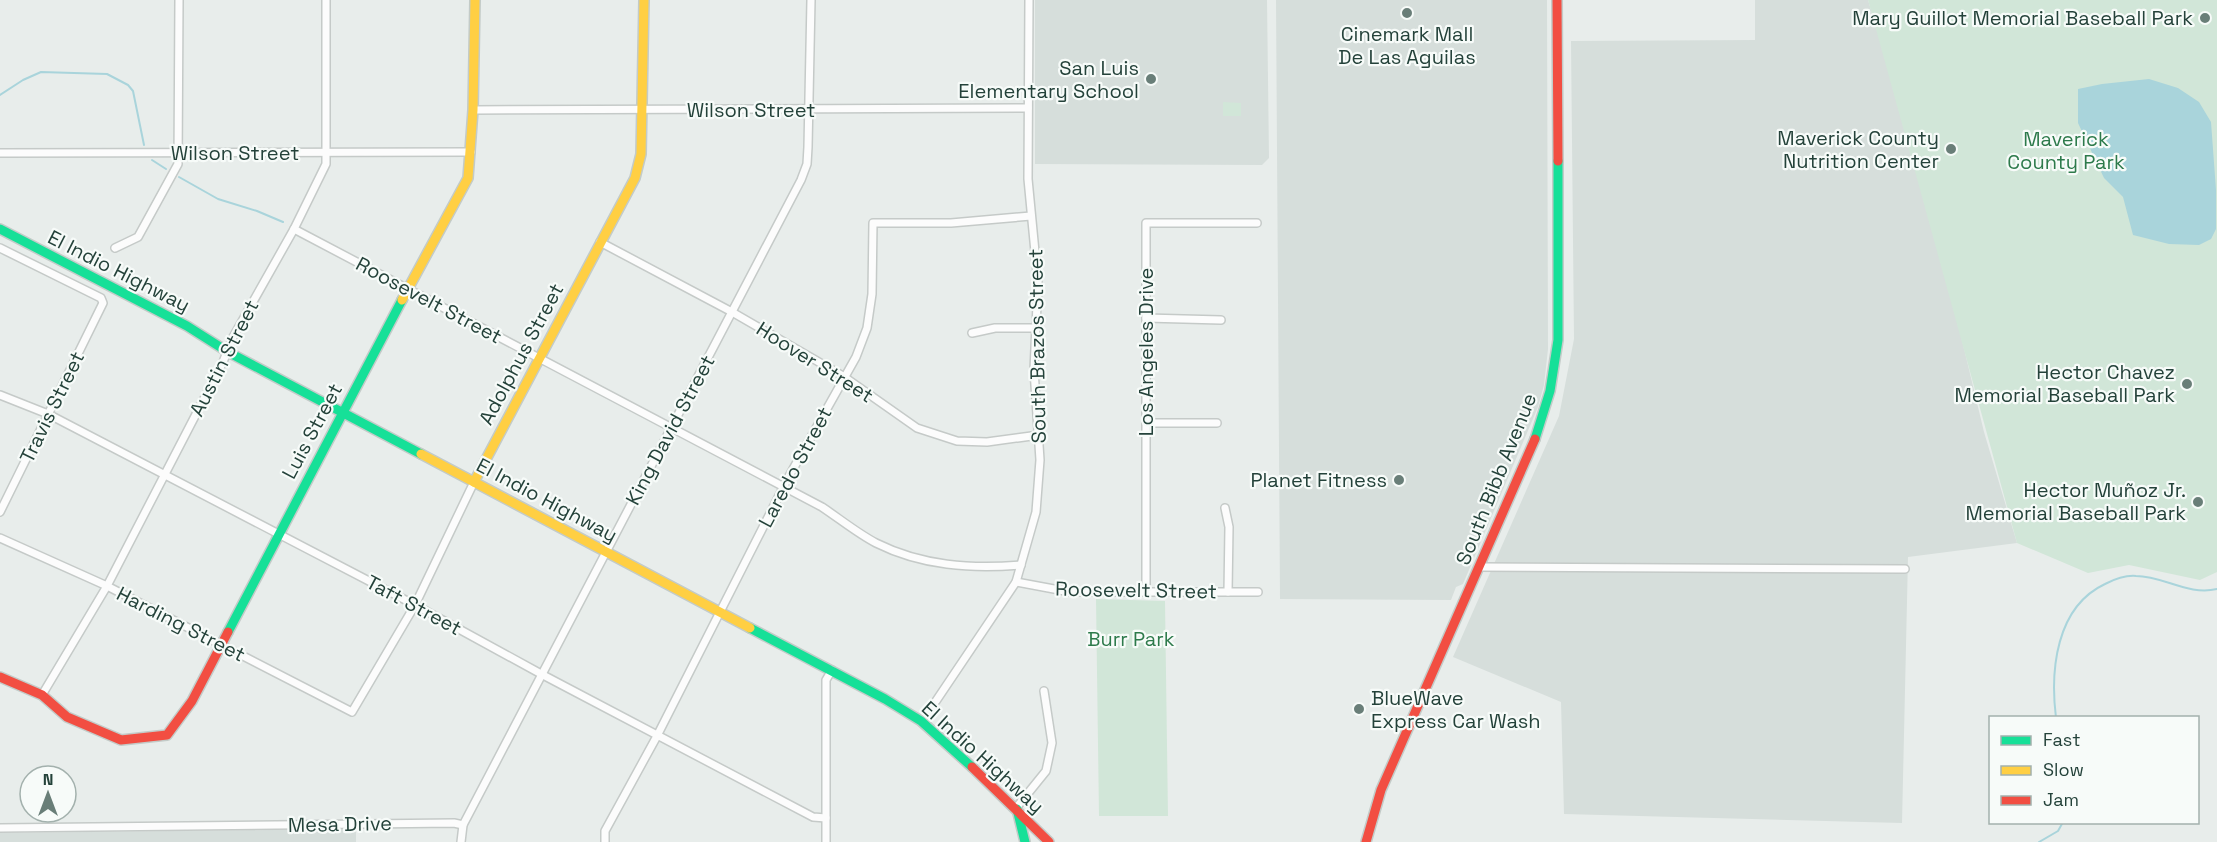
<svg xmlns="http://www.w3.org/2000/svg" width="2217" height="842" font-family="'Space Grotesk',sans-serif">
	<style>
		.built { fill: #d6dedb }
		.green { fill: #d1e6d8 }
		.water { fill: #a9d4db }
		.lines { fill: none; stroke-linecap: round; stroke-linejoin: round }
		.stream { stroke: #a9d4db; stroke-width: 2 }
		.street-casing { stroke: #c5cac8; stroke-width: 10 }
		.fast-casing { stroke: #c3cbc8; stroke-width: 12 }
		.slow-casing { stroke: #c3cbc8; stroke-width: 12 }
		.jam-casing { stroke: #c3cbc8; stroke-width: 12 }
		.street { stroke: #fcfcfc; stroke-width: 7 }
		.fast { stroke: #16e098; stroke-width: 9 }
		.slow { stroke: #ffcf43; stroke-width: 9 }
		.jam { stroke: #f24e42; stroke-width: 9 }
		.poi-dot { fill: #697e78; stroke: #f7fbf9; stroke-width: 2 }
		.labels { text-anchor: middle; stroke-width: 4.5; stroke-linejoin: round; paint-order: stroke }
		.poi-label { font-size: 20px; fill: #24423a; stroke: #f7fbf9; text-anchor: end }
		.street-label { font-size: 20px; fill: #24423a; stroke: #f7fbf9 }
		.park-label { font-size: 20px; fill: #2d7a4b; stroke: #f7fbf9 }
	</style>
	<rect width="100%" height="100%" fill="#e8edeb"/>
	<g class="built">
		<path d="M1035,0H1267L1269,158L1262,165L1035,164Z"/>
		<path d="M1276,0H1547L1548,349L1544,385L1538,407L1463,584L1456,587L1451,600L1280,599Z"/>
		<path d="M1755,0H1868L1932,215L1984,432L2017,543L1908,557L1902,823L1564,814L1561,702L1453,657L1559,416L1574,339L1571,41L1755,40Z"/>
		<path d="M356,829V842H0V833Z"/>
	</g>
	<g class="green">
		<path d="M1868,0H2217V572L2200,580L2129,565L2088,573L2017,543Z"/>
		<path d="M1223,102L1241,103V116H1223Z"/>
		<path d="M1096,599L1165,601L1168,816H1099Z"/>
	</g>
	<path class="water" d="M2149,79L2178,88L2199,102L2211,122L2216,190V229L2211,239L2199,245L2169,244L2133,235L2123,197L2104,178L2078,123V89L2102,84Z"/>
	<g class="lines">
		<g class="stream">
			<path d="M0,95L23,80L41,72L107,74L128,85L133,91L144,145"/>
			<path d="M152,160L166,169"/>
			<path d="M179,177L218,199L257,211L283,222"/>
			<path d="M2056,718C2050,670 2056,607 2105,584C2115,579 2125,575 2136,576C2164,576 2188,596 2217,589"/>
			<path d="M2039,842L2058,831L2063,822"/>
		</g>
		<g class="street-casing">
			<g id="street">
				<path d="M473,110L1028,108"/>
				<path d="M0,153L471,152"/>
				<path d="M294,229L822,507C840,519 857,533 876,543C922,566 971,569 1021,565"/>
				<path d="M600,242L732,312L843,376L917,428L957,441L987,442L1039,435"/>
				<path d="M0,248L101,298L103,303L0,512"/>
				<path d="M115,248L138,237L178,164L179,0"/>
				<path d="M1146,318L1221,320"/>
				<path d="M972,333L995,328H1036"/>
				<path d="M0,395L48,414L415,605L543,675L813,817L826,818"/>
				<path d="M1146,423H1217"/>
				<path d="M1225,508L1229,527L1228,592"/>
				<path d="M0,538L107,586L352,712L415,605L474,482"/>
				<path d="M1479,567L1905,569"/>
				<path d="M1016,582L1070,592H1258"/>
				<path d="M1146,592V223H1257"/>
				<path d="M42,695L107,586L223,362L232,339L294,229L326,164V0"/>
				<path d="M936,701L1016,582L1036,512L1040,460L1034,370L1038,283L1028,179L1029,0"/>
				<path d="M1016,808L1046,771L1052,743L1044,691"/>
				<path d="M0,828L454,823L463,825"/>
				<path d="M461,842L463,825L801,180L807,164L808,147L811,0"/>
				<path d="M605,842V831L657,736L788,478L856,357L867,328L872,294L873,223H951L1031,216"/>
				<path d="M826,842V680L832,670"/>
			</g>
		</g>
		<g class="fast-casing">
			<g id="fast">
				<path d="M0,229L187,326L228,352L421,454"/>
				<path d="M1535,439L1550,391L1558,340V161"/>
				<path d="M750,628L885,699L921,721L972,767"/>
				<path d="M228,632L402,300"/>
				<path d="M1017,809L1025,842"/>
			</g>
		</g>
		<g class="slow-casing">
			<g id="slow">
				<path d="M402,300L468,178L473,110L475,0"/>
				<path d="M421,454L750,628"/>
				<path d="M474,482L635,178L641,154L644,0"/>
			</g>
		</g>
		<g class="jam-casing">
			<g id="jam">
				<path d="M1557,0L1558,161"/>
				<path d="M0,677L42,695L67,717L121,740L167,735L192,701L228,632"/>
				<path d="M972,767L1049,842"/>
				<path d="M1366,842L1381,790L1535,439"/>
			</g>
		</g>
		<use href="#street" class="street"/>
		<use href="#fast" class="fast"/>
		<use href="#slow" class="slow"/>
		<use href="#jam" class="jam"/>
	</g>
	<g class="poi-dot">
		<circle cx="1407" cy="13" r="6"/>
		<circle cx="2205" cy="18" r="6"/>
		<circle cx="1151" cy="79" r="6"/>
		<circle cx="1951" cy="149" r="6"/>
		<circle cx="2187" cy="384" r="6"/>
		<circle cx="1399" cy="480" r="6"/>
		<circle cx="2198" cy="502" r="6"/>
		<circle cx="1359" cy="709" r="6"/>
	</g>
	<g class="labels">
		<g class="poi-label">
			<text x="2193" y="25">Mary Guillot Memorial Baseball Park</text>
			<text x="1407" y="41" text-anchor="middle">Cinemark Mall<tspan x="1407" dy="23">De Las Aguilas</tspan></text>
			<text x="1139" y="75">San Luis<tspan x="1139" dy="23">Elementary School</tspan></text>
			<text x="1939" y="145">Maverick County<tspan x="1939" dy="23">Nutrition Center</tspan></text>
			<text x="2175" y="379">Hector Chavez<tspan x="2175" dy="23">Memorial Baseball Park</tspan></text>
			<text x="1387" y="487">Planet Fitness</text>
			<text x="2186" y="497">Hector Muñoz Jr.<tspan x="2186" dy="23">Memorial Baseball Park</tspan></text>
			<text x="1371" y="705" text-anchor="start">BlueWave<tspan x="1371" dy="23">Express Car Wash</tspan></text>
		</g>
		<g class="street-label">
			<text x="751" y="117">Wilson Street</text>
			<text x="235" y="160">Wilson Street</text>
			<text transform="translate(119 271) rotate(27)" y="7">El Indio Highway</text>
			<text transform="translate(429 300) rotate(28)" y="7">Roosevelt Street</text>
			<text transform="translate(1037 346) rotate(-91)" y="7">South Brazos Street</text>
			<text transform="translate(1146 352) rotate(-90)" y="7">Los Angeles Drive</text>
			<text transform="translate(521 354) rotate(-62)" y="7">Adolphus Street</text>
			<text transform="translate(224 358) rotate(-63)" y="7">Austin Street</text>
			<text transform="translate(815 362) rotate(32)" y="7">Hoover Street</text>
			<text transform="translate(52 407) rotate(-64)" y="7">Travis Street</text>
			<text transform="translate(670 430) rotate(-62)" y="7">King David Street</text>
			<text transform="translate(312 431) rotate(-62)" y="7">Luis Street</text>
			<text transform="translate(795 467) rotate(-62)" y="7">Laredo Street</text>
			<text transform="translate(1496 479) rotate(-68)" y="7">South Bibb Avenue</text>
			<text transform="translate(547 500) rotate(28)" y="7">El Indio Highway</text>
			<text transform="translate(1136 590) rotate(1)" y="7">Roosevelt Street</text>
			<text transform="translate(414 605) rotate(28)" y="7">Taft Street</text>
			<text transform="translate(181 624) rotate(27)" y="7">Harding Street</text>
			<text transform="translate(983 757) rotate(42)" y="7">El Indio Highway</text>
			<text transform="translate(340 824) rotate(-1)" y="7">Mesa Drive</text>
		</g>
		<g class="park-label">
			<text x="2066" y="146">Maverick<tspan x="2066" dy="23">County Park</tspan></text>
			<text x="1131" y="646">Burr Park</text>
		</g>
	</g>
	<rect x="1989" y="716" width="210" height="108" fill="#f7fbf9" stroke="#a3b1ad" stroke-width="1.5"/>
	<rect x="2001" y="736" width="30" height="9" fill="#16e098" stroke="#a3b1ad" stroke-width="1.5"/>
	<text x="2043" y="746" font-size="18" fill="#24423a">Fast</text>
	<rect x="2001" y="766" width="30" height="9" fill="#ffcf43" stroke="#a3b1ad" stroke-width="1.5"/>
	<text x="2043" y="776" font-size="18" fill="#24423a">Slow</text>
	<rect x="2001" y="796" width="30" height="9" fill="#f24e42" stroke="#a3b1ad" stroke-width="1.5"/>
	<text x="2043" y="806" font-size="18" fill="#24423a">Jam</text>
	<g transform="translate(48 794)"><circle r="28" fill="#f7fbf9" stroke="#a3b1ad" stroke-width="1.5"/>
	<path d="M0-4.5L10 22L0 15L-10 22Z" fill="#697e78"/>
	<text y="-9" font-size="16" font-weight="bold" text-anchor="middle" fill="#24423a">N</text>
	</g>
</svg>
